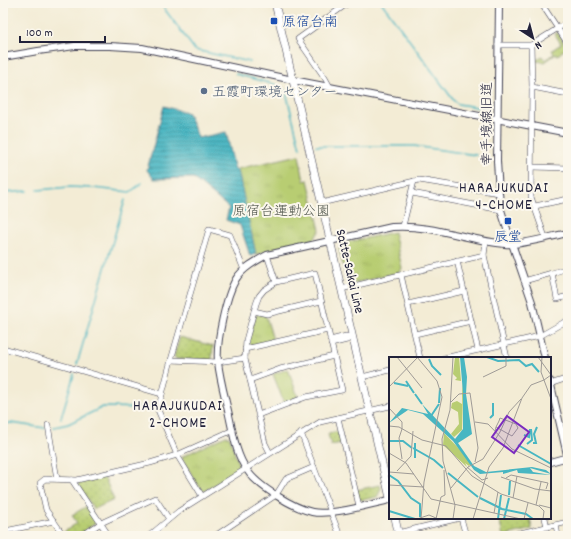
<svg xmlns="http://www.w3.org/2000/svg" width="571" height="539" font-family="Dekko,'Klee One',sans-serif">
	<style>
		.grass { fill: url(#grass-dots); stroke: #6d7856 }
		.park { fill: url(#park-tufts); stroke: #6d7856 }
		.pitch { fill: #b8cd72; stroke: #6d7856 }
		.water { fill: url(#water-rules); stroke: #356c7e }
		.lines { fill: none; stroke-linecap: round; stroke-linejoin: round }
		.stream { stroke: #48b6c2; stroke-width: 1.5 }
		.minor-casing { stroke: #414052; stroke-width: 6 }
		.tertiary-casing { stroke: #414052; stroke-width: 8 }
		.secondary-casing { stroke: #414052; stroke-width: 8 }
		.minor { stroke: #fff; stroke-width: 5 }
		.tertiary { stroke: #fff; stroke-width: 6 }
		.secondary { stroke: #fff; stroke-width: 7 }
		.transit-dot { fill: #1a4fb4; stroke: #fbf7ec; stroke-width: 1.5 }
		.service-dot { fill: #5c6f8a; stroke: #fbf7ec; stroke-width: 1.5 }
		.labels { text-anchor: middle; stroke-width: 4; stroke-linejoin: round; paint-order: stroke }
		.transit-label { font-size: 14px; fill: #164399; stroke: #fbf7ec; text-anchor: start }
		.service-label { font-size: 14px; fill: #4e5e75; stroke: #fbf7ec; text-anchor: start }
		.street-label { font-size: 14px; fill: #22223b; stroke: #fbf7ec }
		.park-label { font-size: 14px; fill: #4f554c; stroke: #fbf7ec }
		.neighbourhood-label { font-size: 15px; letter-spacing: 1px; fill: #22223b; stroke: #fbf7ec }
		.inset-river { fill: none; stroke: #48b6c2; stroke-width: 2 }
		.inset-road { fill: none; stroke: #9f9b97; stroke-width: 1 }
		.view { fill: #7b2cbf; fill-opacity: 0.15; stroke: #7b2cbf; stroke-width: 2 }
		.inset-edge { fill: none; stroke: #22223b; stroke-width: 2 }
	</style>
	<defs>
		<pattern id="grass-dots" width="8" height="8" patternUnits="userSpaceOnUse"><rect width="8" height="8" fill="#b8cd72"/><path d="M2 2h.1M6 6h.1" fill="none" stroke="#9eb064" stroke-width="1.8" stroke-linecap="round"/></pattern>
		<pattern id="park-tufts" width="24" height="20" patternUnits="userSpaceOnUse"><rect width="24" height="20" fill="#b8cd72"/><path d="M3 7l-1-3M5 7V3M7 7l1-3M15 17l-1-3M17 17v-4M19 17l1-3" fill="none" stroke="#9eb064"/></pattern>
		<pattern id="water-rules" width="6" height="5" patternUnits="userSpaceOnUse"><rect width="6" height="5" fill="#48b6c2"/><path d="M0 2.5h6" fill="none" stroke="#3c949f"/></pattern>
	</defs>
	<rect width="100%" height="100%" fill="#fbf7ec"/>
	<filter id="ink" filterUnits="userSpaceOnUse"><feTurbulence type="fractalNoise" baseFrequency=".025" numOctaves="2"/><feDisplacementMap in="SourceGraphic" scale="8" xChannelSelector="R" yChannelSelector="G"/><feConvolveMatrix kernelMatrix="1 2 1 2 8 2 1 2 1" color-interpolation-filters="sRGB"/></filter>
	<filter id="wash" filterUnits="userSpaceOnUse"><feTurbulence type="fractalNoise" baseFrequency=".012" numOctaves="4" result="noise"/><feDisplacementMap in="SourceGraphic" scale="16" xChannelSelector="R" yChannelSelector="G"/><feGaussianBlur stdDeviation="0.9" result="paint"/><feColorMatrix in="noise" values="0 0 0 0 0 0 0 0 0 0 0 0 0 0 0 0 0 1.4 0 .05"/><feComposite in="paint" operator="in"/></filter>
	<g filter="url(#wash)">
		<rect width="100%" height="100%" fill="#f3ecd5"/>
		<g class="grass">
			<path d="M556,33H558L568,48V55L564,50L558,55L556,54L545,62L535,61L542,56L545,60L554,54L552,50L561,44L555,34Z"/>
			<path d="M180,337L213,346L212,358L211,360L176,359L174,356Z"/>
			<path d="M339,431L342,443L331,445L328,434Z"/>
			<path d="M104,476L114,500L94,509L78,485L80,482Z"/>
			<path d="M380,485L381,489L377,497L362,500L359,499L356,490Z"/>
			<path d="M87,506L96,520V523L76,536H66L64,532L77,523L72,515Z"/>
			<path d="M499,518H530L532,529L503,536Z"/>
		</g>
		<g class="park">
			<path d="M299,155L304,181L308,180L320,230L314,239L272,249L256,255L237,169Z"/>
			<path d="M394,232L402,268L400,272L351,284L347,281L339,249L344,243Z"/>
			<path d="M258,314L266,316L273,340L250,345L248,343L256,315Z"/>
			<path d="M226,436L230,438L239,467V469L205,491H202L182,459L183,456Z"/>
		</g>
		<path class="pitch" d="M288,369L298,397L284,403L273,374Z"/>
		<path class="water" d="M164,106L188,113L198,138L226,132L235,170H238L256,254L250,256L240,225L226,220L229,208L193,178L154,179L147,170Z"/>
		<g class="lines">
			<g class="stream">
				<path d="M160,3L195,50L250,62"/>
				<path d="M382,3L454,101L458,104L489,109"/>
				<path d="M236,74L280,86L286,92L300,148"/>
				<path d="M316,146H414L476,155"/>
				<path d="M38,190L69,187L93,188L130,192L142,183"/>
				<path d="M3,193L28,191"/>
				<path d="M77,364L125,200"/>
				<path d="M61,418L74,374"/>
				<path d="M3,424L11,423L45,428"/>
				<path d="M54,427L68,424L103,407L154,408"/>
			</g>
		</g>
	</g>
	<g filter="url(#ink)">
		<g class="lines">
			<g class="minor-casing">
				<g id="minor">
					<path d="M541,3L568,44"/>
					<path d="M498,45H531"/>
					<path d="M330,87L325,78L298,39L348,3"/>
					<path d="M532,87L568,94"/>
					<path d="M532,167L568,168"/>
					<path d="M412,193L501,210"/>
					<path d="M321,203L419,180L499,193"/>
					<path d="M535,206L568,199"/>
					<path d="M403,226L414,181"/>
					<path d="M545,237L531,197L532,87L531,45L568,22"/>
					<path d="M486,241L484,255L507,358"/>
					<path d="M267,255L276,282"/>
					<path d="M457,261L478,350"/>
					<path d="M244,270L230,235L209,229L171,360L218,362L245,358"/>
					<path d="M552,273L568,268"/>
					<path d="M401,275L420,358"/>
					<path d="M524,281L552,273L557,299L568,296"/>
					<path d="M341,289L484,255"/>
					<path d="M408,304L464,291"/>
					<path d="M254,311L267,314L321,301"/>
					<path d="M415,334L471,321"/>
					<path d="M330,340L346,336L353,337"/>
					<path d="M331,344L347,340L352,337"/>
					<path d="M3,348L162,394"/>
					<path d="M245,349L328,330"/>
					<path d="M444,358L540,336L568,320"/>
					<path d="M171,360L158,410L177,455L202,496"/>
					<path d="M362,377L390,370"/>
					<path d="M250,380L280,369L334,356"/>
					<path d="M550,384L568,378"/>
					<path d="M258,415L306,397L342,390L315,273L276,282L264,290L259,296L256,304L246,340L245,359L265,443L270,453"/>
					<path d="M338,418L359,506"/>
					<path d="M48,425L57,479"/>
					<path d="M301,433L340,536"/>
					<path d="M72,480L109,536"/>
					<path d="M461,518L466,536"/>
					<path d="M545,518L547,527"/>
					<path d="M556,525L558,536"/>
					<path d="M6,536L5,531L54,521"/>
					<path d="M64,536L46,510L40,483L45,479L77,480L150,463L177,455L233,430"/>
					<path d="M81,536L101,523L155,498L169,519"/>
					<path d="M149,536L179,511L320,422L390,406"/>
					<path d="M215,536L276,495L286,479L314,467"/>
					<path d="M385,536L460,518"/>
					<path d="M507,536L568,522"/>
				</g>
			</g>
			<g class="tertiary-casing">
				<g id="tertiary">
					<path d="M499,3L497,161L499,193L501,210L508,232L532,302L545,358"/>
					<path d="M3,57L38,51L75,46H110L142,48L293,80L568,133"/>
					<path d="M550,381L568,459"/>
					<path d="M550,462L568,457"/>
					<path d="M390,500C370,504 331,516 312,512C294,508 257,486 247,470C236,455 233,433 229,415C225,397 220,380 218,362C216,342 226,296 236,279C243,268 256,261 267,255L392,227C431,224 467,240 505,244C519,246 552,236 568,233"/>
				</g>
			</g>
			<g class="secondary-casing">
				<g id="secondary">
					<path d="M275,3L390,498"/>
					<path d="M395,518L399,536"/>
				</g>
			</g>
			<use href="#minor" class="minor"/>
			<use href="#tertiary" class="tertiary"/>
			<use href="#secondary" class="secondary"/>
		</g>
	</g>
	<g class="transit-dot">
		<rect x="270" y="17" width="8" height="8" rx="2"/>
		<rect x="504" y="217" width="8" height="8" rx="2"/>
	</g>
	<circle class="service-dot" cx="204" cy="91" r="4"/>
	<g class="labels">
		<g class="transit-label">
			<text x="282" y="26">原宿台南</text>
			<text x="508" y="241" text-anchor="middle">辰堂</text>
		</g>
		<g class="service-label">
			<text x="212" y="96">五霞町環境センター</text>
		</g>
		<g class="street-label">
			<text transform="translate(486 124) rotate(-90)" y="5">幸手境線旧道</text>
			<text transform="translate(351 271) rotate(77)" y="5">Satte-Sakai Line</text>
		</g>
		<g class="park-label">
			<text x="281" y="215">原宿台運動公園</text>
		</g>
		<g class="neighbourhood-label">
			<text x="504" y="192">HARAJUKUDAI<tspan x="504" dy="17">4-CHOME</tspan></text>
			<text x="178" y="410">HARAJUKUDAI<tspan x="178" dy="17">2-CHOME</tspan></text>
		</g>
	</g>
	<g transform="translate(389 357)">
		<rect width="162" height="162" fill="#f3ecd5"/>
		<path d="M66,0H70L72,24L66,23L68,21L64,17ZM73,24L74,37L73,73L65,80L62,77L70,67L69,55L62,51L63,46L68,44L73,47ZM55,76L77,99L82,107L80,109L76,106L78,110L54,88Z" fill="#b8cd72"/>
		<path d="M71,0H75L78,20L77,37L83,77L69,86L85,109L97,115L143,110L157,113L162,117L141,111L144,115L162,118L129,116L128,113L114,117V115L91,117L85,113L64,84L34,57L19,53L0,66L13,51L39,57L33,47L68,84L66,82L74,72V36Z" fill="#48b6c2"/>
		<path class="inset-river" d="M98,0L109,4L130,3L137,9L143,7L150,15M40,2L43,9L52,18M17,24L25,36M5,26L19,29M26,37L33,47M50,46L51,31M42,59L50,47M101,61L104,58V46M135,78L140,80L141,72M0,84H14L23,91M26,86V101M144,86H147L145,77L148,70M138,87L143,83L142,72M129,88L162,107M24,91L45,103L54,111M59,116L89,140M0,118L9,124L22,141L31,147V160M120,138L121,124M91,141L113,152L137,157L144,162M0,154L26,162M109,162L112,138M115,162L120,141"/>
		<path class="inset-road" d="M8,0L33,31M28,0L48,24L53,40L35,125L32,162M149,0L162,18M153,0L152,15L162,42M94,20L117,9V0M0,30L29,0M62,45L70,37L81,36L89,91L86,105M0,51L13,65V72M86,65L99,67L123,92L162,111M0,69L10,70L33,83L57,89L83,119L112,137L150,149L155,154L154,162M106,74L107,70L110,64L111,61L127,67L129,71L123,79L107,70M0,96L17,106L42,142L132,162M13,102L10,81L13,72M78,110L93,123L99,121M8,114L22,99L24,74M0,115L25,117M112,120L146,132L162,134M117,121L122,118L159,126L157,132M0,128L35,130M62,131L79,110L94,102L111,75L120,55L132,42M124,141L128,119M147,148L152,125M150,148L162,151M105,156L109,135M28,162L40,158L47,161M47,162L52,140L56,138L55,113M64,162L66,148L54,104L53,82L61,53L64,0M84,162L100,110L114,91L133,41L142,28L155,23L162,18M135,162L139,146"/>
		<path class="view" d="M118,59L140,75L125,96L103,80Z"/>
		<rect width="162" height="162" class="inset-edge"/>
	</g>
	<rect width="571" height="539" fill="none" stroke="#fbf7ec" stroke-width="16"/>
	<g transform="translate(533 38) rotate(144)" stroke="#fbf7ec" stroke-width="3" paint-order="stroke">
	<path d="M0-3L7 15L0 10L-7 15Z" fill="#22223b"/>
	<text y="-6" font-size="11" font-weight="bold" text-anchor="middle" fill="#22223b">N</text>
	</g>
	<path d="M20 36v6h85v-6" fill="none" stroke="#22223b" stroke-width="2"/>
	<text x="26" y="36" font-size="12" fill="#22223b" stroke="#fbf7ec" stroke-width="3" paint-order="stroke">100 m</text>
</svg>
